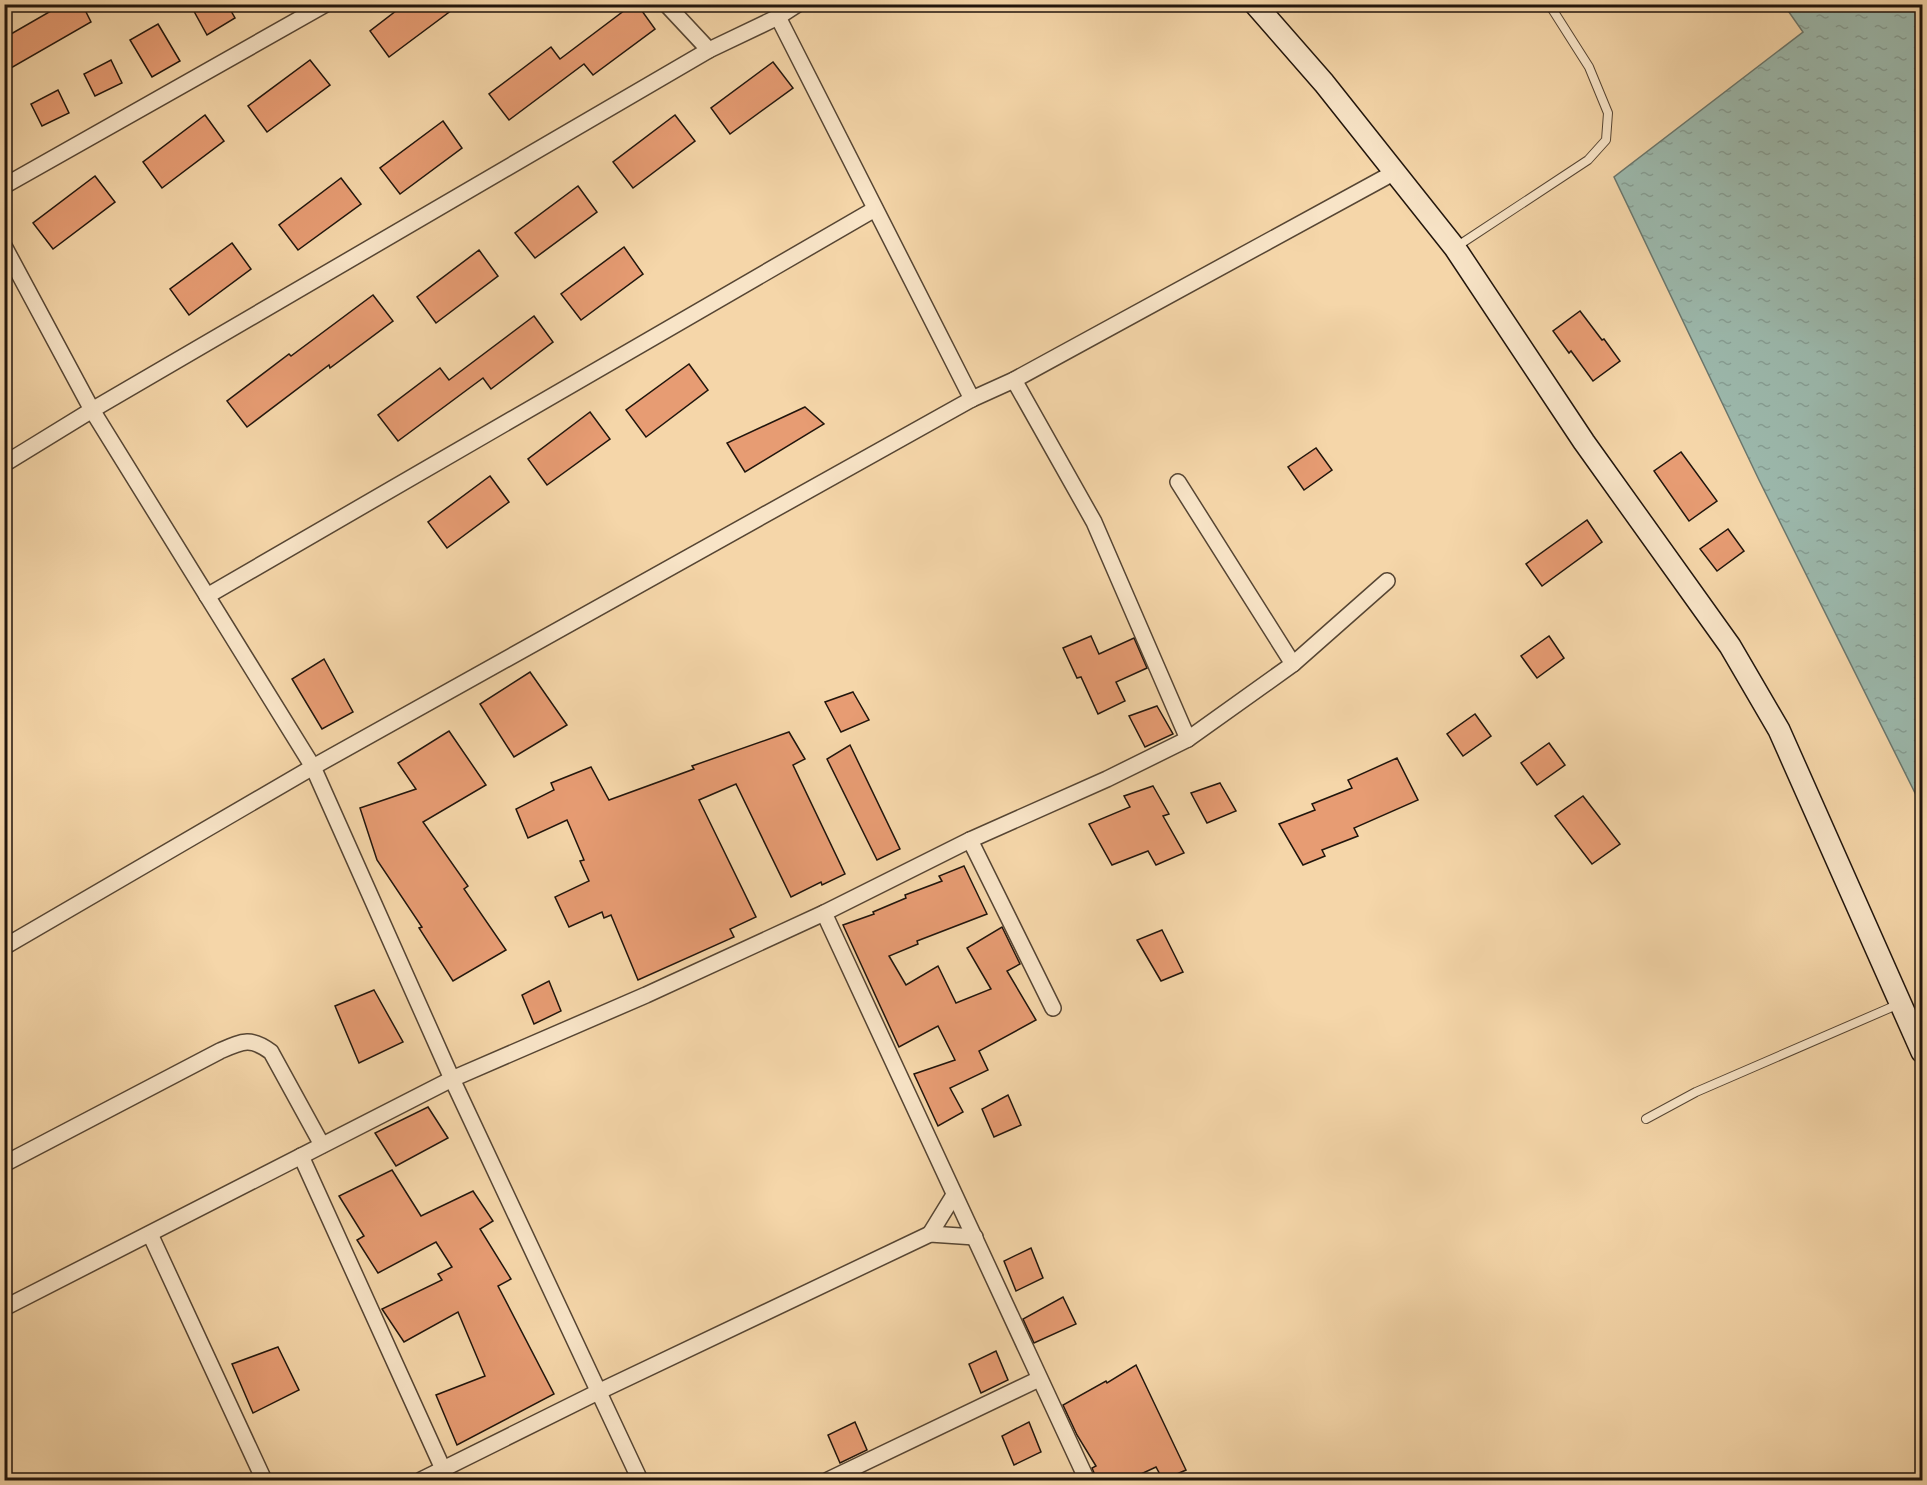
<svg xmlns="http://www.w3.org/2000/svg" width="1927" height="1485" font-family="Cardo,serif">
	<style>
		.water { fill: url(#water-ripples); stroke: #6b776d; stroke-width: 1.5 }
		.building { fill: #e79c73; stroke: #21150c; stroke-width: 1.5 }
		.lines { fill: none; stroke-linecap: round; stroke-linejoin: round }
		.service-casing { stroke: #564533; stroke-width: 10 }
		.minor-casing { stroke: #564533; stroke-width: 18 }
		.secondary-casing { stroke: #21150c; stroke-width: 24 }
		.service { stroke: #f8e4c7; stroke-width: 8 }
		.minor { stroke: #f8e4c7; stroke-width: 15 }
		.secondary { stroke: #f8e4c7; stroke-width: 21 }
	</style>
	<defs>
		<pattern id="water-ripples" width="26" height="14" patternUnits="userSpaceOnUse" patternTransform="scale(1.5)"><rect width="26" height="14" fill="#9cb9ad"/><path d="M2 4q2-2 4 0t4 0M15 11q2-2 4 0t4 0" fill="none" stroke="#869e94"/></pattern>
	</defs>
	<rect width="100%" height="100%" fill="#f5d6a9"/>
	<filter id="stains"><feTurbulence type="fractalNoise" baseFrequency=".00333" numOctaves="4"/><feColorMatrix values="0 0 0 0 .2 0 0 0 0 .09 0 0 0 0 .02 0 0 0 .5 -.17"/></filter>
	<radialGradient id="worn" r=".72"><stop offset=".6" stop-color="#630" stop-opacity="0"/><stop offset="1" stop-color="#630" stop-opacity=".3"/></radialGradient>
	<path class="water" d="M1784,5H1922V807L1759,480L1614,177L1803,32Z"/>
	<g class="building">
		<path d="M47,4H82L91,22L4,72V38L51,11Z"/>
		<path d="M190,4H227L235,18L207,35Z"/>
		<path d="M405,4H460L389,57L370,31Z"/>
		<path d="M633,4H637L655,29L593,75L584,64L509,120L489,94L551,47L560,59Z"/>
		<path d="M158,24L180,61L152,77L130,40Z"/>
		<path d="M111,60L122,83L95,96L84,74Z"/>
		<path d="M310,60L330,85L267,132L248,106Z"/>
		<path d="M773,62L793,88L730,134L711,108Z"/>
		<path d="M58,90L69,113L42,126L31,104Z"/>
		<path d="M205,115L224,141L162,188L143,162Z"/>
		<path d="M675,115L695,141L633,188L613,162Z"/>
		<path d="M443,121L462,148L400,194L380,168Z"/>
		<path d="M95,176L115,202L53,249L33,223Z"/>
		<path d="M341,178L361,204L298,250L279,225Z"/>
		<path d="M578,186L597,212L535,258L515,233Z"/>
		<path d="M232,243L251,269L189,315L170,289Z"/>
		<path d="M624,247L643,274L581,320L561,294Z"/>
		<path d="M479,250L498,276L436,323L417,297Z"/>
		<path d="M373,295L393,321L330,368L329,365L247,427L227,401L289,354L291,356Z"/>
		<path d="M1580,311L1602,340L1604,339L1620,361L1593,381L1571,351L1569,353L1553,331Z"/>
		<path d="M534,316L553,342L491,389L483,378L398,441L378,415L440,368L449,380Z"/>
		<path d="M689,364L708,390L646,437L626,410Z"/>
		<path d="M805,407L824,424L745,472L727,443Z"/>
		<path d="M590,412L610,439L547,485L528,459Z"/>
		<path d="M1316,448L1332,470L1304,490L1288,467Z"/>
		<path d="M1681,452L1717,501L1689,521L1654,471Z"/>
		<path d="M490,476L509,502L447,548L428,522Z"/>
		<path d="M1587,520L1602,542L1542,586L1526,564Z"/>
		<path d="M1728,529L1744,551L1717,571L1700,549Z"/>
		<path d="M1091,636L1099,654L1134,638L1147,668L1116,682L1125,701L1098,714L1081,677L1077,678L1063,648Z"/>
		<path d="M1549,636L1564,658L1537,678L1521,656Z"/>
		<path d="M324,659L353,712L322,729L292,679Z"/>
		<path d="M530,672L567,725L514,757L480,704Z"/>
		<path d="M853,692L869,720L841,732L825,702Z"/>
		<path d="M1157,706L1173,734L1145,747L1129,716Z"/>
		<path d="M1475,714L1491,736L1463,756L1447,734Z"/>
		<path d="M449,731L486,785L423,822L468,886L464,889L506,950L453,981L419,928L422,927L377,860L360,808L416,789L398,763Z"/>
		<path d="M789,732L805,759L793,765L845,874L822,885L821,882L791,897L736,784L699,800L756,917L730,929L734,937L638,980L611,915L604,918L602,912L569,927L555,897L589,881L580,861L584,860L567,820L528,838L516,809L554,790L551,783L591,767L609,800L694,769L692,766Z"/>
		<path d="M1549,743L1565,765L1537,785L1521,763Z"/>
		<path d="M850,745L900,849L877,860L827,759Z"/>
		<path d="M1397,758L1418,800L1354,828L1358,836L1322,850L1325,856L1303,865L1279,824L1315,810L1312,804L1352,788L1348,780Z"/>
		<path d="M1220,783L1236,811L1207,823L1191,793Z"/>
		<path d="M1153,786L1169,814L1163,816L1184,853L1156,865L1148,851L1112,865L1089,824L1130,807L1124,796Z"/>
		<path d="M1583,796L1620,844L1592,864L1555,816Z"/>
		<path d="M964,866L987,914L917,941L918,944L889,956L906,985L938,966L956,1003L991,989L967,948L1002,927L1020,964L1007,971L1036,1020L979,1051L988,1070L950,1088L963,1112L938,1126L914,1074L955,1060L938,1026L899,1047L843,925L874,914L873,912L906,898L905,895L942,881L939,876Z"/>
		<path d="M1162,930L1183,972L1161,981L1137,940Z"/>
		<path d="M549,981L561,1011L534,1024L522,995Z"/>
		<path d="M374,990L403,1042L359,1063L335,1006Z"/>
		<path d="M1008,1095L1021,1125L994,1137L982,1109Z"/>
		<path d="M428,1107L448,1138L396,1166L375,1133Z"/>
		<path d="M392,1170L421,1216L473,1191L493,1221L480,1229L511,1279L498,1286L554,1394L457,1445L436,1395L485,1376L458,1312L404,1342L382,1309L442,1280L438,1274L452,1267L436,1242L378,1273L357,1240L364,1236L339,1196Z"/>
		<path d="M1031,1248L1043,1278L1016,1291L1004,1261Z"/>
		<path d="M1063,1297L1076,1324L1034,1343L1023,1319Z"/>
		<path d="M278,1347L299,1390L253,1413L232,1364Z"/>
		<path d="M996,1351L1008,1380L981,1393L969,1364Z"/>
		<path d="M1136,1365L1186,1470L1163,1480L1156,1467L1128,1480H1097L1092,1468L1096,1466L1077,1435L1063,1405L1106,1381L1107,1383Z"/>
		<path d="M855,1422L867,1450L840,1463L828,1435Z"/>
		<path d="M1029,1422L1041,1452L1014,1465L1002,1436Z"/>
	</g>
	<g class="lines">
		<g class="service-casing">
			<g id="service">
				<path d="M1456,247L1588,160L1606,140L1608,113L1589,67L1549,4"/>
				<path d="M1646,1119L1696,1092L1899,1004"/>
			</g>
		</g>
		<g class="minor-casing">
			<g id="minor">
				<path d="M666,4L709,50"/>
				<path d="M778,17L972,399"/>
				<path d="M4,186L326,4"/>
				<path d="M4,246L92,410L313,767L452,1079L640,1480"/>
				<path d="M1014,380L1094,522L1188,739"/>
				<path d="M4,464L92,410L709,50L778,17L798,4"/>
				<path d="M1178,482L1293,664"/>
				<path d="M207,596L875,209"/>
				<path d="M970,840L1053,1008"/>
				<path d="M824,913L1087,1480"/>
				<path d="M4,947L313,767L972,399L1014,380L1395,172"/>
				<path d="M301,1156L448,1480"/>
				<path d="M4,1164L220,1051C243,1041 251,1037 271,1052L322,1145"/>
				<path d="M150,1234L264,1480"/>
				<path d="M930,1234L954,1195"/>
				<path d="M4,1308L452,1079L646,995L824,913L970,840L1107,779L1188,739L1293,664L1387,581"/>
				<path d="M421,1480L598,1392L930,1234L975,1237"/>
				<path d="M828,1480L1039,1379"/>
			</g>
		</g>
		<g class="secondary-casing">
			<path id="secondary" d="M1255,4L1324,83L1455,248L1584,442L1730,646L1779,730L1922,1052"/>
		</g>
		<use href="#service" class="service"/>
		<use href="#minor" class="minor"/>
		<use href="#secondary" class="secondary"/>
	</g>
	<rect width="1927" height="1485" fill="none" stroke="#f5d6a9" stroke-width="24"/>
	<rect x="6" y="6" width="1915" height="1473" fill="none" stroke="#21150c" stroke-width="3"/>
	<rect x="12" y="12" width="1903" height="1461" fill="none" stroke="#21150c" stroke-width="1.5"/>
	<rect width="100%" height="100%" filter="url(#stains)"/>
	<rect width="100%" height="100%" fill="url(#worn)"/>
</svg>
